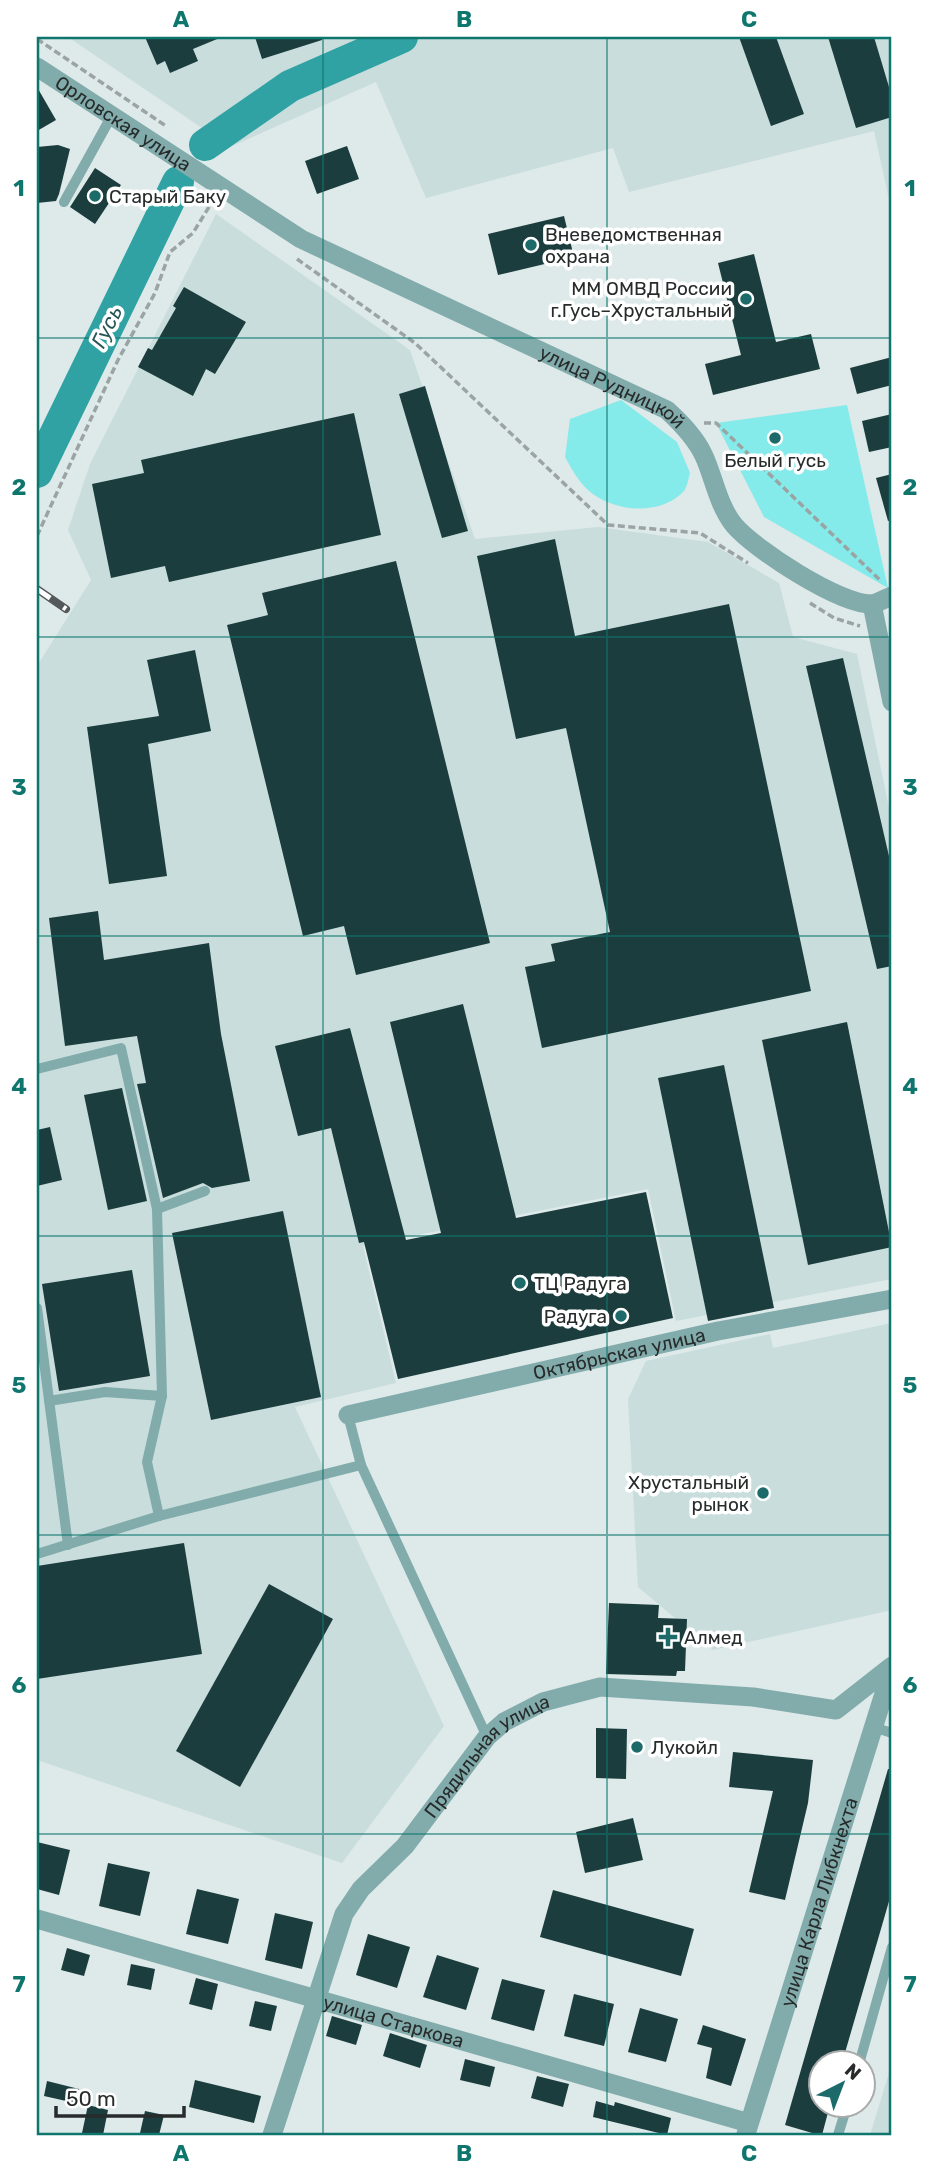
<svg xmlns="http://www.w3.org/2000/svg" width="929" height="2172" font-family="Rubik,sans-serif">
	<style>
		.built { fill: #c9dddd }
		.green { fill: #85eaea }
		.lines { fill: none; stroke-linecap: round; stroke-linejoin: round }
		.river { stroke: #30a2a3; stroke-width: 32 }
		.building { fill: #1b3d3e }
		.path { stroke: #9ba3a3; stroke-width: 3.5; stroke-dasharray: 7 3.5; stroke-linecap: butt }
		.service { stroke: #82abab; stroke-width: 10 }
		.minor { stroke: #82abab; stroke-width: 19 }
		.tertiary { stroke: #82abab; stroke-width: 19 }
		.rail-casing { stroke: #545a5a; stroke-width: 8 }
		.rail { stroke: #fff; stroke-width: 5; stroke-dasharray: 16; stroke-linecap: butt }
		.grid { fill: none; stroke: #0f766e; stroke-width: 2; stroke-opacity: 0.55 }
		.poi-dot { fill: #1c6a6a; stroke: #fff; stroke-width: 2.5 }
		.labels { text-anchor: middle; stroke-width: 7; stroke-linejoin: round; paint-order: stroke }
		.street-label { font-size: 19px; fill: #272b2b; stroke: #fff }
		.poi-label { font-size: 19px; fill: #272b2b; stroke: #fff; text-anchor: start }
		.water-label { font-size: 21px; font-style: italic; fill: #275657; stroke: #fff }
		.neatline { fill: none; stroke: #0f766e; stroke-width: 2.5 }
		.grid-label { font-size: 23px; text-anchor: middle; font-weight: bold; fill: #0f766e }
	</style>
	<rect width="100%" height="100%" fill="#dee9e9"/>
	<g class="built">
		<path d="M68,37H892V213L874,131L629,192L613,148L426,198L376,82L230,147Z"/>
		<path d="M216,214L410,350L475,539L598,527L708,542L779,583L793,637L857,654L892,822V1279L676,1321L648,1189L363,1246L396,1383L295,1407L444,1726L342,1863L37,1760V666L91,580L68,530L90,464Z"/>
		<path d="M892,1323V1610L713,1650L638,1587L628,1399L646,1361L770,1334L773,1348Z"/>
		<path d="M892,2063V2135H870Z"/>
	</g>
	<g class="green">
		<path d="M621,400L677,442L690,473C688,480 687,489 682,493C656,518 606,511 583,485C576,477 570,466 565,457L570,419Z"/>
		<path d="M847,405L888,588L764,517L716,423Z"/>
	</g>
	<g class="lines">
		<g class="river">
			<path d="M205,145L290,86L402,37"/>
			<path d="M37,472L178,182"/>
		</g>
	</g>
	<g class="building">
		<path d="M145,37H222L193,49L198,61L170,73L165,61L157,65Z"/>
		<path d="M255,37H322V40L262,59Z"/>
		<path d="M739,37H776L804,114L771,126Z"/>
		<path d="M828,37H874L892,97V117L856,128Z"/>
		<path d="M37,87L56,120L37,131Z"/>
		<path d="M58,145L70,149L59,194L56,201L37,203V147Z"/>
		<path d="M347,146L359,179L317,194L305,161Z"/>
		<path d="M95,168L121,185L95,224L70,207Z"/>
		<path d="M564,216L574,257L498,275L488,234Z"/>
		<path d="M754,254L776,342L811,334L820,369L713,395L705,364L741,355L718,263Z"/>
		<path d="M184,287L246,322L215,374L206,369L193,396L138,367L148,348L152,350L176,308L173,306Z"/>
		<path d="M892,357V385L857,394L850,368Z"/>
		<path d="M425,386L468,531L442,538L399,394Z"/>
		<path d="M354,413L381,535L169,582L165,566L111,578L92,484L144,473L141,460Z"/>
		<path d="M892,414V447L869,452L862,421Z"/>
		<path d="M892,474V520L888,521L876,478Z"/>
		<path d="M555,539L575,636L729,604L811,991L542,1048L525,967L555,961L551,944L610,932L566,728L516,739L477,556Z"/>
		<path d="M396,561L490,943L356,975L344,926L303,936L227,625L268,615L262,593Z"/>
		<path d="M195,650L211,731L148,744L167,876L109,884L87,727L159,716L147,660Z"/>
		<path d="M843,658L892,869V966L877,969L806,666Z"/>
		<path d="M98,911L104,960L209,943L221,1034L250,1181L212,1188L203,1183L163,1198L137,1084L146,1083L137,1036L65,1046L49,918Z"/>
		<path d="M463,1004L516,1218L646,1192L673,1318L398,1379L364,1242L359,1243L331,1128L298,1136L275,1046L350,1028L406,1240L441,1233L390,1022Z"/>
		<path d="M847,1022L892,1247L808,1265L762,1040Z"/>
		<path d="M724,1065L774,1308L708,1321L658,1078Z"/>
		<path d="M122,1088L147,1201L108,1210L84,1095Z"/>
		<path d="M50,1127L62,1180L37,1186V1130Z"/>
		<path d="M283,1211L321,1397L211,1420L172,1233Z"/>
		<path d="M132,1270L150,1376L59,1391L42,1284Z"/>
		<path d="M184,1543L202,1654L37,1679V1566Z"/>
		<path d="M269,1584L333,1619L240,1787L176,1751Z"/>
		<path d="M609,1603L659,1605L658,1618L687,1619L685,1671H677L676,1676L606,1674Z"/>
		<path d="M596,1728L627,1729L626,1779L596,1778Z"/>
		<path d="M733,1752L813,1760L808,1803L785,1900L749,1892L773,1791L729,1787Z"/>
		<path d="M888,1769H892V1891L842,2063H821V2105H830L822,2135H819L785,2125Z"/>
		<path d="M633,1818L643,1860L585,1873L576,1832Z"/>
		<path d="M37,1842L70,1850L59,1895L37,1889Z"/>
		<path d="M108,1863L150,1872L140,1916L99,1906Z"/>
		<path d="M197,1889L239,1899L228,1944L186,1934Z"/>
		<path d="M553,1890L694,1929L681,1976L540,1937Z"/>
		<path d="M275,1913L313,1922L302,1969L265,1960Z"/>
		<path d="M368,1934L410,1947L397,1988L356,1975Z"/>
		<path d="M67,1948L90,1955L84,1976L61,1970Z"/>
		<path d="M437,1955L479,1968L466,2010L423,1997Z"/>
		<path d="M131,1964L155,1969L151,1990L127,1985Z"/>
		<path d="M196,1978L218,1984L212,2010L189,2004Z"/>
		<path d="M502,1979L545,1990L534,2031L491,2019Z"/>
		<path d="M574,1994L614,2004L604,2046L564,2036Z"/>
		<path d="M255,2001L277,2006L271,2031L249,2026Z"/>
		<path d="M640,2008L678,2019L666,2062L628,2052Z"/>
		<path d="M332,2016L362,2025L356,2045L326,2036Z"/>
		<path d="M703,2025L746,2039L731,2086L706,2078L712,2048L697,2044Z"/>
		<path d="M390,2033L427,2045L420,2068L383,2056Z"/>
		<path d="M465,2059L495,2067L490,2087L460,2080Z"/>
		<path d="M537,2076L569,2084L563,2107L531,2098Z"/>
		<path d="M195,2080L261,2096L254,2123L189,2107Z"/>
		<path d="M47,2081L79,2089L75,2103L44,2096Z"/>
		<path d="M596,2101L614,2106L615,2102L671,2118L667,2135L593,2117Z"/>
		<path d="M88,2105L108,2110L103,2135L82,2133Z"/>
		<path d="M145,2111L164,2115L159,2135L140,2133Z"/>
	</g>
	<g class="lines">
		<g class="path">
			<path d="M37,39L166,126"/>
			<path d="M297,259L415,343L608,525L700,533L748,563"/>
			<path d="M704,423H716L881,581"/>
			<path d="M37,536L118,360L155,293L170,252L193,233L212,202"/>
			<path d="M810,603L834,618L860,626"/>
		</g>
		<g class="service">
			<path d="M64,202L111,117"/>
			<path d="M37,1069L121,1048L157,1209L205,1191"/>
			<path d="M157,1209L162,1396L147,1462L159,1516"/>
			<path d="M37,1308L68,1545"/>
			<path d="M49,1401L105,1392L162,1396"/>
			<path d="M348,1415L361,1465L487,1737"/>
			<path d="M37,1554L159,1516L361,1465"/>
			<path d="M873,1727L892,1733"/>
			<path d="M859,2064L892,1947"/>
			<path d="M838,2135L847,2106"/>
		</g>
		<g class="minor">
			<path d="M872,604L892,702"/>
			<path id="s1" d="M348,1415L718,1331L892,1299"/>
			<path id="s2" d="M37,1919L749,2123"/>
			<path id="s3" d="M746,2134L892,1668"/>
			<path id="s4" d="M272,2135L344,1914L361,1889L405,1846L487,1737L504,1722L543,1702L600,1687L753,1697L836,1710L892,1666"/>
		</g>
		<path class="tertiary" id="s5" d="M37,67L301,239L667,410C681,423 696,438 704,456C714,478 718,505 734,525C754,549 840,605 872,604C878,603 886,598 892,596"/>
		<g class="rail-casing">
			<path id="rail" d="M37,589L66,609"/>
		</g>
		<use href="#rail" class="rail"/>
	</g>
	<path class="grid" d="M323,37V2135M607,37V2135M37,338H892M37,637H892M37,936H892M37,1236H892M37,1535H892M37,1834H892"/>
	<g class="poi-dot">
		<circle cx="95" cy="196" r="7"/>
		<circle cx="531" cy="245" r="7"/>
		<circle cx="746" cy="299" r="7"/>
		<circle cx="775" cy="438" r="7"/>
		<circle cx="520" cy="1283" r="7"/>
		<circle cx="621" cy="1316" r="7"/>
		<circle cx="763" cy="1493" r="7"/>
		<path d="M664.5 1626.5h7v7h7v7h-7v7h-7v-7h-7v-7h7z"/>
		<circle cx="637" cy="1747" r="7"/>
	</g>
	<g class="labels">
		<g class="street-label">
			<text dy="7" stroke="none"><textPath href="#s5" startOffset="103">Орловская улица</textPath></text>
			<text dy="7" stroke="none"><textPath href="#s5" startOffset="660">улица Рудницкой</textPath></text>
			<text dy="7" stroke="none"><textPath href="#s1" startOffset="278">Октябрьская улица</textPath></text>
			<text dy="7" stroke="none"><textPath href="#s4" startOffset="448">Прядильная улица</textPath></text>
			<text dy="7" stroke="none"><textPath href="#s3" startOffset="243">улица Карла Либкнехта</textPath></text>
			<text dy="7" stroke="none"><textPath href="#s2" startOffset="371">улица Старкова</textPath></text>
		</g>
		<g class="poi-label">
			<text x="109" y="203">Старый Баку</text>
			<text x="545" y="241">Вневедомственная<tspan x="545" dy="22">охрана</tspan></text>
			<text x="732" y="295" text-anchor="end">ММ ОМВД России<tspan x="732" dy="22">г.Гусь–Хрустальный</tspan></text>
			<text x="775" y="467" text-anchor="middle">Белый гусь</text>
			<text x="534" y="1290">ТЦ Радуга</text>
			<text x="607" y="1323" text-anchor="end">Радуга</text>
			<text x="749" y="1489" text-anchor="end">Хрустальный<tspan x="749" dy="22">рынок</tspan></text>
			<text x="684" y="1644">Алмед</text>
			<text x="651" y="1754">Лукойл</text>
		</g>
		<g class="water-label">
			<text transform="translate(107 327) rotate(-64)" y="7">Гусь</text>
		</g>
	</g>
	<rect width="929" height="2172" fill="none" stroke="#ffffff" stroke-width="77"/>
	<g transform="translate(842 2084) rotate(42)"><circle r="33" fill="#ffffff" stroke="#a9aaaa" stroke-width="2"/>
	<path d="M0-5L12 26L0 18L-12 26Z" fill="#1c6a6a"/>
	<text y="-10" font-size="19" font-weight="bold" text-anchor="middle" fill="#272b2b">N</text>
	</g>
	<path d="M56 2106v10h128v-10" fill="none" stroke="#272b2b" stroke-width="3.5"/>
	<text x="66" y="2106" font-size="21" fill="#272b2b" stroke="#ffffff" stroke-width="5" paint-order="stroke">50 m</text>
	<rect x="38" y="38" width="852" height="2096" class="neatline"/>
	<g class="grid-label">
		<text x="181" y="27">A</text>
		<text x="464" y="27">B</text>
		<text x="749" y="27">C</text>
		<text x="19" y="196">1</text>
		<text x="910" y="196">1</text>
		<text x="19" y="495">2</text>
		<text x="910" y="495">2</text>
		<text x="19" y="795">3</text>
		<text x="910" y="795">3</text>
		<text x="19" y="1094">4</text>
		<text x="910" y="1094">4</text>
		<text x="19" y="1393">5</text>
		<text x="910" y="1393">5</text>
		<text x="19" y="1693">6</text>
		<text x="910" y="1693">6</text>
		<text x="19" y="1992">7</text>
		<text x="910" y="1992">7</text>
		<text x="181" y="2161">A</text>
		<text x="464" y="2161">B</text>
		<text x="749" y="2161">C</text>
	</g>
</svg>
